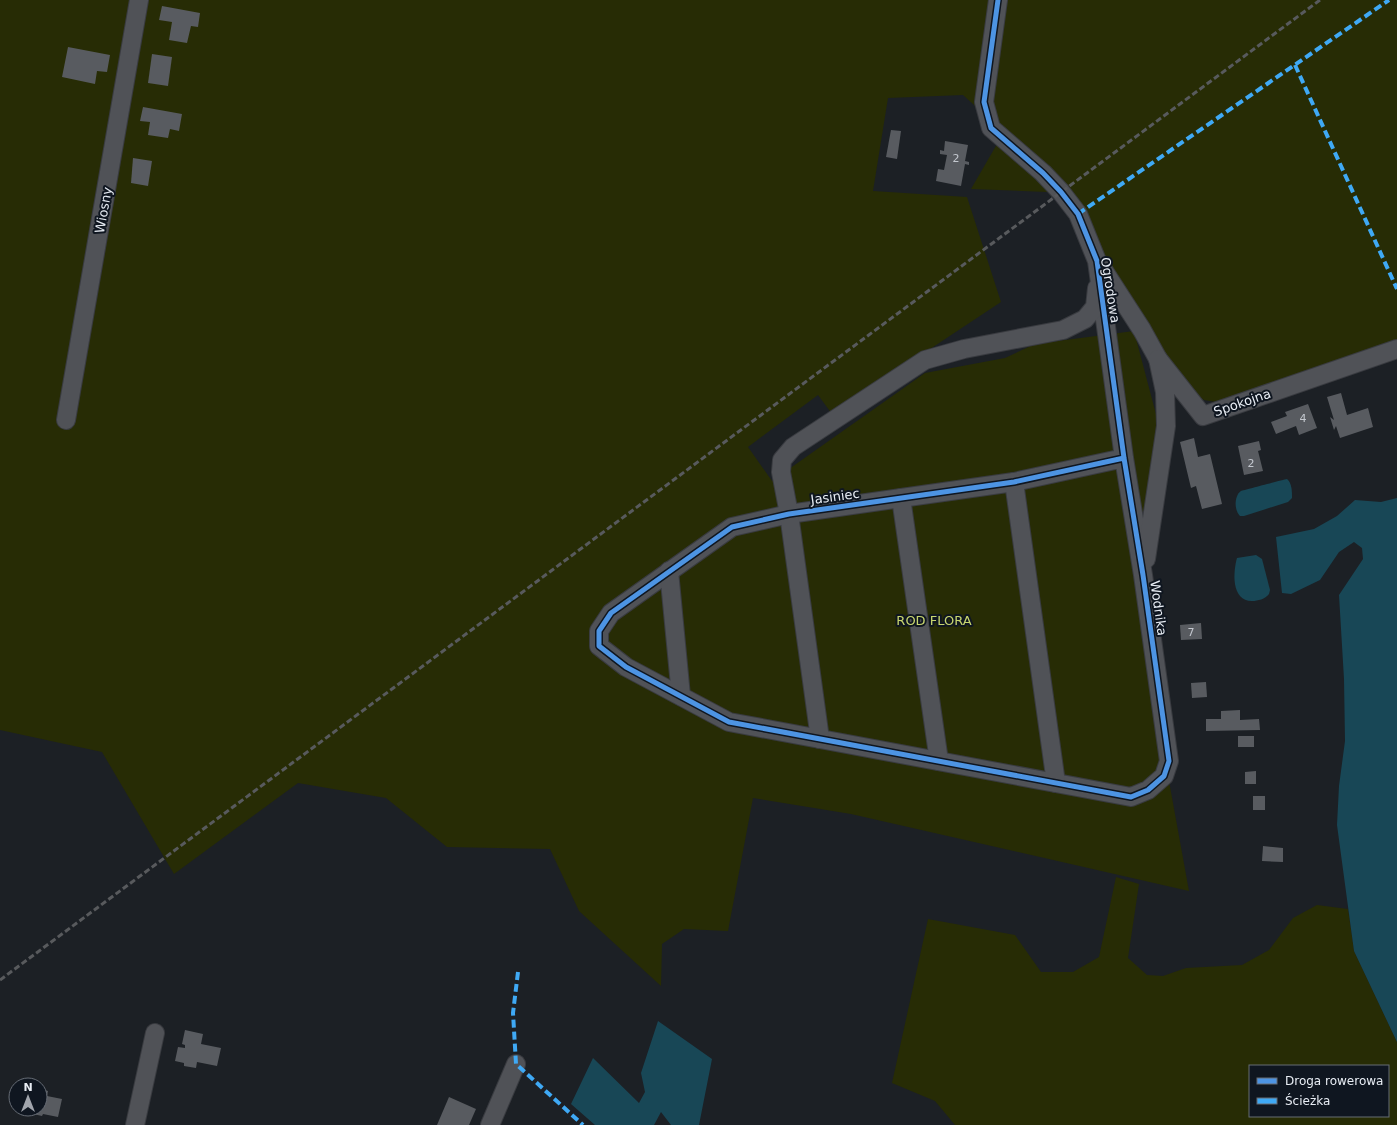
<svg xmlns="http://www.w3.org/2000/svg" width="1397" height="1125" font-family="'DejaVu Sans',sans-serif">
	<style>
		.green { fill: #272c05; fill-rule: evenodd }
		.water { fill: #184756 }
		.building { fill: #585b60 }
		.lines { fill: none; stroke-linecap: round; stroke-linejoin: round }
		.minor-casing { stroke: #393b40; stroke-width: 20 }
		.minor { stroke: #505257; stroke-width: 18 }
		.rail { stroke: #585a5d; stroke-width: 3; stroke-dasharray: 6 3; stroke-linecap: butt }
		.quiet { stroke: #3fa9f5; stroke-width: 4; stroke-dasharray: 8 4; stroke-linecap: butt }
		.cycleway-casing { stroke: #0f1620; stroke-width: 8 }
		.cycleway { stroke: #4d94e3; stroke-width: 5 }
		.labels { text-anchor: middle; stroke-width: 4; stroke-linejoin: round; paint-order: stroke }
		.number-label { font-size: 11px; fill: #c4c8cf }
		.street-label { font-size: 13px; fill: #e8edf4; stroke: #0f1620 }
		.park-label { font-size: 13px; fill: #c8d66f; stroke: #0f1620 }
	</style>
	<rect width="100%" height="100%" fill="#1c2025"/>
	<g class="green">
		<path d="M0,0H1397V343L1222,403L1204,400L1189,389L1113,275L1072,193L971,189L1004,132L963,95L888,98L873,191L967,197L1001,302L832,414L818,395L748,447L772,481L925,373L1005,358L1035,344L1134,331L1157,418L1140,580L1165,759L1189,891L851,814L753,798L728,931L684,929L662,944L661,986L579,911L550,849L447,847L386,798L298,783L174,874L102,752L0,730Z"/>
		<path d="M1116,877L1139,884L1128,958L1147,975L1163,976L1186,968L1242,965L1269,950L1293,918L1317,905L1348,909L1354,951L1397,1042V1125H955L935,1101L892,1083L928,919L1015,935L1041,972H1073L1099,957ZM1250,1066H1388V1116H1250Z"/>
	</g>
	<g class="water">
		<path d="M1287,479C1292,483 1292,492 1292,498L1288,502L1244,516H1240C1234,510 1234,496 1241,491C1244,490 1282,480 1287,479Z"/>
		<path d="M1397,498V1042L1354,951L1337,825L1339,786L1345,741L1344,679L1339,595L1363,559L1362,548L1354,542L1339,552L1320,580L1291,594L1282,593L1276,537L1314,529L1337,516L1355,500L1381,502Z"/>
		<path d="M1256,555L1262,559L1270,590L1269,594C1265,599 1258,601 1252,601C1231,601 1233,572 1237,558Z"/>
		<path d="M658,1021L712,1059L699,1125H671L661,1112L654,1125H595L571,1104L593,1058L639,1103L645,1092L641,1073Z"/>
	</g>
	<g class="building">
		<path d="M162,6L200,13L198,27L191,26L187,43L169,40L172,22L159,20Z"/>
		<path d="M68,47L110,55L107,72L97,71L95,84L62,77Z"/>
		<path d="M152,54L172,57L168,86L148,83Z"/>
		<path d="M143,107L182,114L179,131L170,129L168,138L148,135L150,122L140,121Z"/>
		<path d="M891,130L901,131L897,159L886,157Z"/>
		<path d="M945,141L968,145L965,161L969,162V165L965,164L961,186L936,181L938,169L944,170L947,155L940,154V150L944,151Z"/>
		<path d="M133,158L152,161L148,186L131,183Z"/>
		<path d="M1341,393L1347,415L1368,408L1373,427L1340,438L1336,426L1334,430L1330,417L1334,420L1327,397Z"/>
		<path d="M1308,404L1317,428L1299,435L1296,426L1276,434L1271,422L1287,416L1285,412Z"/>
		<path d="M1194,438L1198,457L1210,454L1222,504L1202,509L1196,486L1191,488L1180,442Z"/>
		<path d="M1259,441L1261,450L1258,451L1263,471L1244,475L1238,446Z"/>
		<path d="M1201,623L1202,639L1181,640L1180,625Z"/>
		<path d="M1206,682L1207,697L1192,698L1191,683Z"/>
		<path d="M1240,710V720L1259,719L1260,730L1206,731V719H1221V711Z"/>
		<rect x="1238" y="736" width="16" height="11"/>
		<path d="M1256,771V784H1245V772Z"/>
		<rect x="1253" y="796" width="12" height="14"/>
		<path d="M1263,846L1283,848V862L1262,861Z"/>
		<path d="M185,1030L203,1034L201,1044L221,1048L217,1066L197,1062L196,1068L184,1066V1063L175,1061L178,1047L185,1048V1045L182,1044Z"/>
		<path d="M40,1089L48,1091L47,1096L62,1099L58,1117L43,1114L42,1116L33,1114V1115L22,1113L23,1111L17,1110L40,1109Z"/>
		<path d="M449,1097L476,1109L469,1125H437Z"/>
	</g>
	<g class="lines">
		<g class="minor-casing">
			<g id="minor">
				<path d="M998,0L984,102L991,128L1043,173L1061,192L1078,214L1097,261L1124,458L1143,575L1169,761L1164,776L1148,790L1131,797L729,722L626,667L599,646V631L611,613L732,527L789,514L1014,482L1124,458"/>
				<path d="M1100,265L1142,330L1158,359"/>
				<path d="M66,420L139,0"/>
				<path d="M1014,482L1056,783"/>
				<path d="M901,498L939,761"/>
				<path d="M1146,559L1166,426L1165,392L1158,359L1203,416L1397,349"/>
				<path d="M669,571L681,696"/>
				<path d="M820,739L789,514L781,472L782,460L793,447L925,360L964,349L1063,330L1085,319L1095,307L1097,288"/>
				<path d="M135,1125L155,1033"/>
				<path d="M490,1125L516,1064"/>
			</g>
		</g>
		<use href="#minor" class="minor"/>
		<path class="rail" d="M0,980L1320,0"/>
		<g class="quiet">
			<path d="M1295,65L1397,289"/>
			<path d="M1078,214L1389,0"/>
			<path d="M518,972L513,1013L516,1064L583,1125"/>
		</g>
		<g class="cycleway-casing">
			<path id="cycleway" d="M998,0L984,102L991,128L1043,173L1061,192L1078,214L1097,261L1124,458L1143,575L1169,761L1164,776L1148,790L1131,797L729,722L626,667L599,646V631L611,613L732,527L789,514L1014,482L1124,458"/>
		</g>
		<use href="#cycleway" class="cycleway"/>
	</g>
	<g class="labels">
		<g class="number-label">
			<text x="956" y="162">2</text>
			<text x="1303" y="422">4</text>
			<text x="1251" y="467">2</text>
			<text x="1191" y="636">7</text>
		</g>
		<g class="street-label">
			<text transform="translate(103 210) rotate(-80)" y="5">Wiosny</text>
			<text transform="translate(1111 290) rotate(81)" y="5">Ogrodowa</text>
			<text transform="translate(1242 402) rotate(-19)" y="5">Spokojna</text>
			<text transform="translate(835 496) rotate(-8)" y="5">Jasiniec</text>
			<text transform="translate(1159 608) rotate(82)" y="5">Wodnika</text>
		</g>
		<g class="park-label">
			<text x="934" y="625">ROD FLORA</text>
		</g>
	</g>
	<rect x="1249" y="1065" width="140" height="52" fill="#0f1620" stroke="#666c75"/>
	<rect x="1257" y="1078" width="20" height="6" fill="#4d94e3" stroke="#666c75"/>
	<text x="1285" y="1085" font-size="12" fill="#e8edf4">Droga rowerowa</text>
	<rect x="1257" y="1098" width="20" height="6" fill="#3fa9f5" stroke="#666c75"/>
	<text x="1285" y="1105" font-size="12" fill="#e8edf4">Ścieżka</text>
	<g transform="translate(28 1097)"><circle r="19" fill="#0f1620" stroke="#666c75"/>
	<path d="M0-3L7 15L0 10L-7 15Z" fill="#a1a5ac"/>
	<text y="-6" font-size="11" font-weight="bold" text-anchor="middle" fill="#e8edf4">N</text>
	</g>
</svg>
